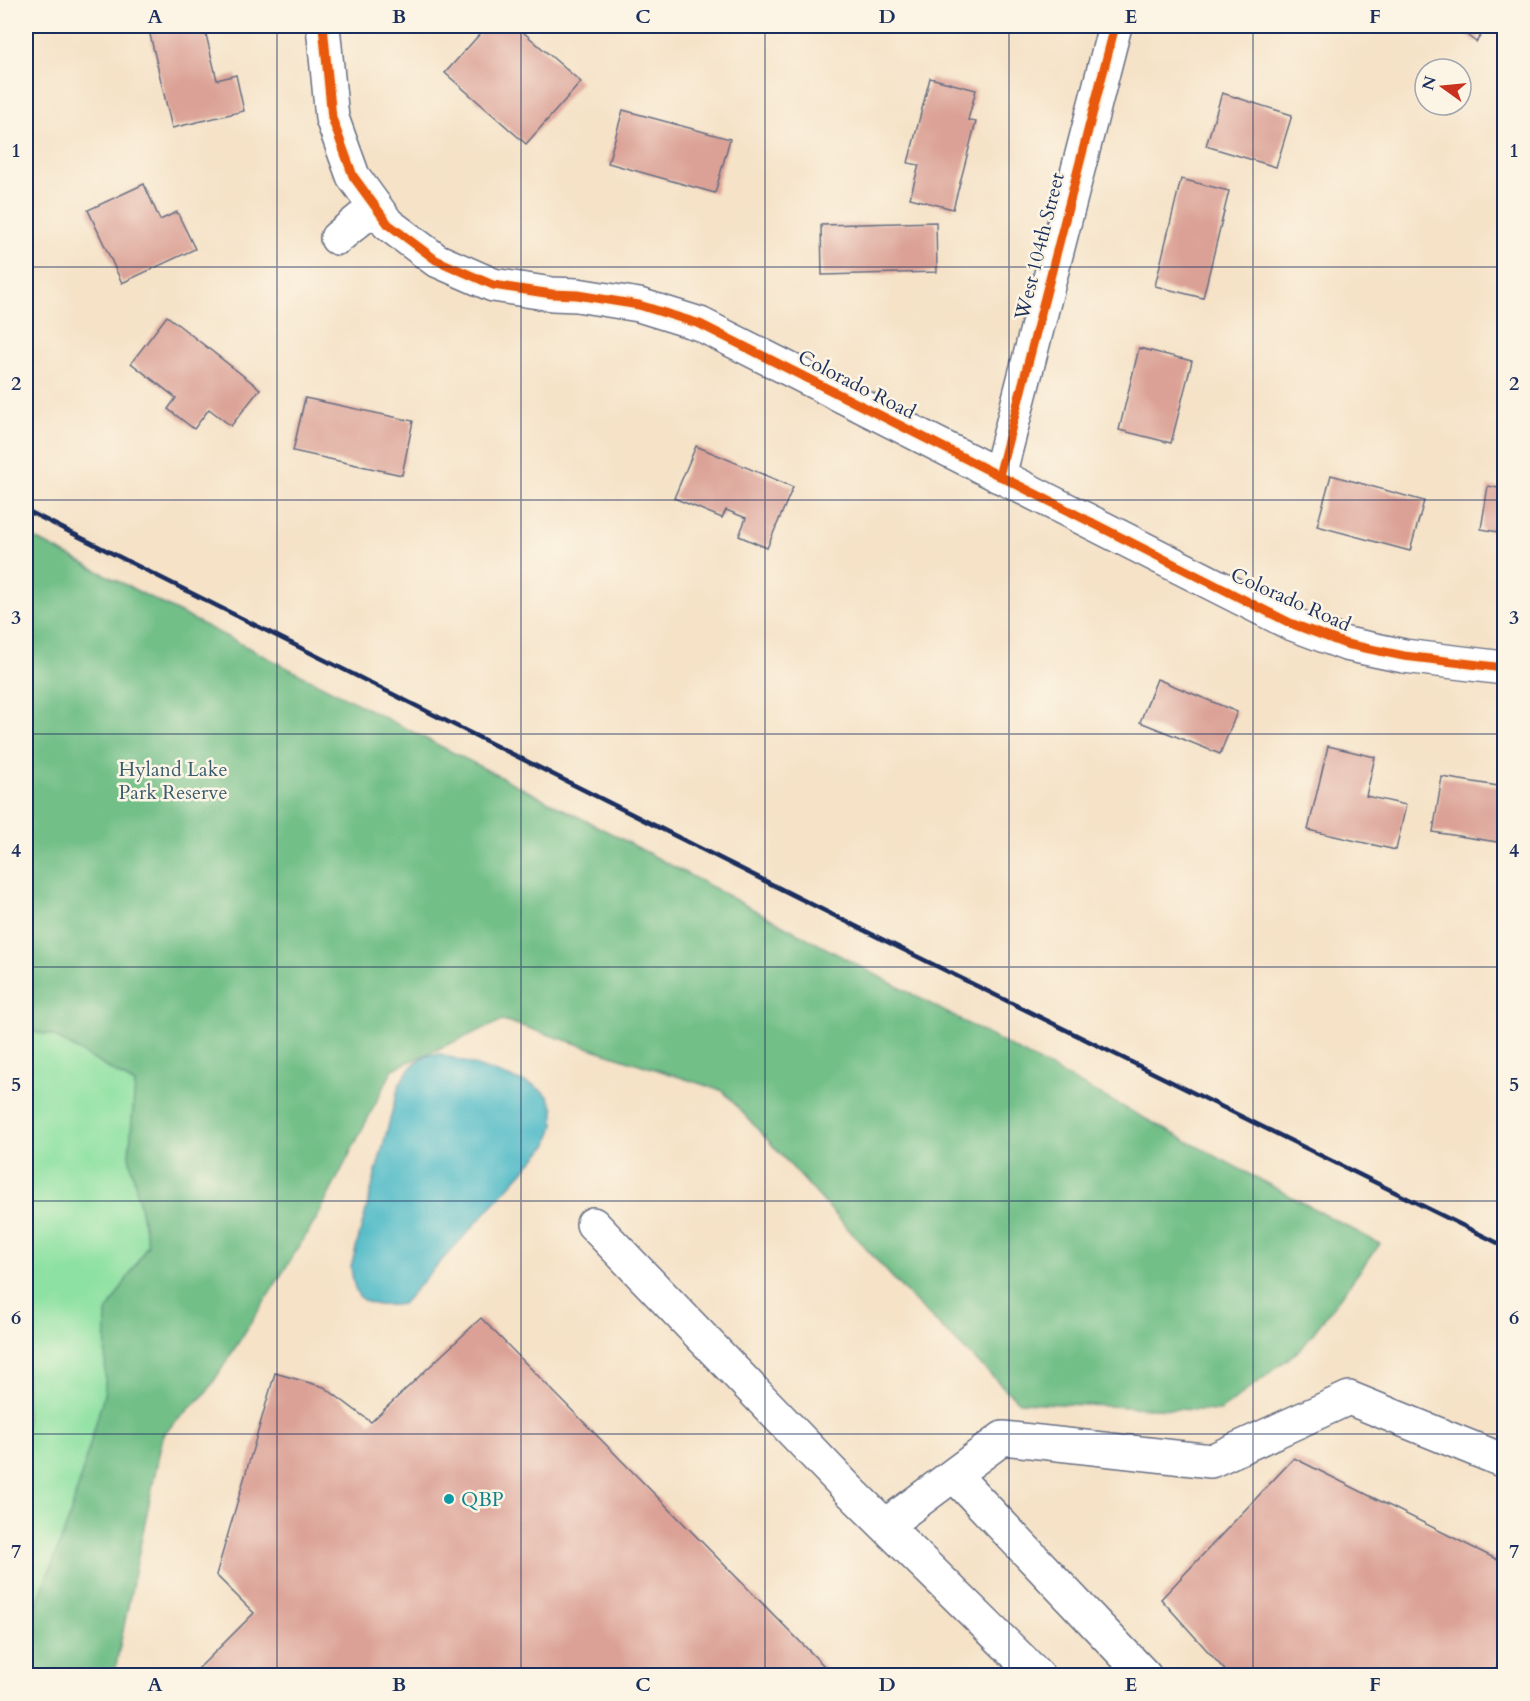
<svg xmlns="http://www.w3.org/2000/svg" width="1530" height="1701" font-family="Cardo,serif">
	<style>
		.green { fill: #8de1a2; stroke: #548880; stroke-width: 1.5 }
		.forest { fill: #72bf88; stroke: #467773; stroke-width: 1.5 }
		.water { fill: #4dbac7; stroke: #347492; stroke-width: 1.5 }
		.building { fill: #dba196 }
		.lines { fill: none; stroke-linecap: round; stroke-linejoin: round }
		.minor-casing { stroke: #676e83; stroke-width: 36 }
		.minor { stroke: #fff; stroke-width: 33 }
		.rail { stroke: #1b2f5e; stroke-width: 4.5 }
		.cycleway-casing { stroke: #fcf5e5; stroke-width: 13 }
		.cycleway { stroke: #e8590c; stroke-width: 9 }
		.grid { fill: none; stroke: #1b2f5e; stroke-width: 1.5; stroke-opacity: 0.55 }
		.culture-dot { fill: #0f9aa8; stroke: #fcf5e5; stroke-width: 2 }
		.labels { text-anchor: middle; stroke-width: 5; stroke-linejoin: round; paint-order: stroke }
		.street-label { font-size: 20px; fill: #1b2f5e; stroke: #fcf5e5 }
		.park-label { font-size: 20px; fill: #385c6f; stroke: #fcf5e5 }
		.culture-label { font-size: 20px; fill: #0d838f; stroke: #fcf5e5; text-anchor: start }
		.neatline { fill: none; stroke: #1b2f5e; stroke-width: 2 }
		.grid-label { font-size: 20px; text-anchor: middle; font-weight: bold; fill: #1b2f5e }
	</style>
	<rect width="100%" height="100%" fill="#fcf5e5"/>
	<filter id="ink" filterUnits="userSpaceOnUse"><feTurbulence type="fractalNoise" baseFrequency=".0167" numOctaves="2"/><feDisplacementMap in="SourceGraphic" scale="12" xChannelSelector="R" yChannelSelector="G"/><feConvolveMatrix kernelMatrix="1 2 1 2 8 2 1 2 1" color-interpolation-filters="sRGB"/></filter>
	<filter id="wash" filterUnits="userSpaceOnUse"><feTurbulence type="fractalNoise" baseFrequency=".008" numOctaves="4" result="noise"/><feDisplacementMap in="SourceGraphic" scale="24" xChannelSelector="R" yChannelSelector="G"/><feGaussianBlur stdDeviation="1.35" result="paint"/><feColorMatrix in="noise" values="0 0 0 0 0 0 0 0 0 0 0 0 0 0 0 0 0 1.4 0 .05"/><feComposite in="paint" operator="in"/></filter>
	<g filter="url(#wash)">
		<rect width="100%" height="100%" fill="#f5e2c7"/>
		<path class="green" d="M26,537L344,701L104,1675H26Z"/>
		<path class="forest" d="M26,534L618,837L1380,1244L1302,1348L1220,1411L1019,1402L911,1298L723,1091L503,1020L393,1069L317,1218L207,1392L163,1434L114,1675H26V1633L68,1522L105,1391L106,1313L148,1244L129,1156L135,1084L52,1035L26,1031Z"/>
		<path class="water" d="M429,1054H441L535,1086L548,1096L554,1109V1125L548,1144L402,1304C389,1306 369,1308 359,1296C353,1288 352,1276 351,1267L399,1085C408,1070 413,1062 429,1054Z"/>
		<g id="blocks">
			<g class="building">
				<path d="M148,26H204L217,80L236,75L244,111L172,128Z"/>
				<path d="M487,26H516L581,82L526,144L445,73Z"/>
				<path d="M1455,26H1488L1476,42Z"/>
				<path d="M930,78L976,90L968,120L976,122L953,209L910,198L919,165L908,163Z"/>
				<path d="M1222,93L1292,115L1276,167L1206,146Z"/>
				<path d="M623,110L730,139L715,193L608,163Z"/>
				<path d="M1181,179L1229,191L1203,298L1155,286Z"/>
				<path d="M144,184L160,220L177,212L195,249L122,283L88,210Z"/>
				<path d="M936,222L937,272L822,275L821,225Z"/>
				<path d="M167,316L260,389L231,426L209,409L194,429L168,409L176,398L131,363Z"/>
				<path d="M1139,348L1192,361L1171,443L1119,430Z"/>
				<path d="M305,398L413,421L402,475L293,451Z"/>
				<path d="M696,446L793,487L767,548L739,536L746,518L726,510L722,518L674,498Z"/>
				<path d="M1331,475L1424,501L1410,551L1317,526Z"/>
				<path d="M1488,486L1504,489V533L1481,529Z"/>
				<path d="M1157,679L1237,712L1220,754L1140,722Z"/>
				<path d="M1328,746L1375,757L1366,796L1406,805L1396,850L1308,830Z"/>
				<path d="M1442,777L1504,787V843L1433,832Z"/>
				<path d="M481,1318L834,1676H191L254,1613L216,1575L275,1373L324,1387L371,1422Z"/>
				<path d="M1294,1458L1504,1563V1639L1494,1676H1230L1161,1599Z"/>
			</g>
		</g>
	</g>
	<g filter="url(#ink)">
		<use href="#blocks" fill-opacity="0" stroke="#676e83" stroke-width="1.5"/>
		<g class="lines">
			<g class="minor-casing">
				<g id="minor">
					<path d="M323,26L332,118L353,176L388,224L436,260L493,285L552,294L577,295L639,305L700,324L1290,623L1346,644L1404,656L1504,668"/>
					<path d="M337,238L375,207"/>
					<path d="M999,476L1115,26"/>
					<path d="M593,1224L848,1489L1038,1676"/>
					<path d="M954,1475L1145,1676"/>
					<path d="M886,1525L1003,1438L1211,1461L1349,1398L1504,1461"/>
				</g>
			</g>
			<use href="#minor" class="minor"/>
			<path class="rail" d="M26,510L829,913L1504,1246"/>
			<g class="cycleway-casing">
				<g id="cycleway">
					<path d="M323,26L332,118L353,176L388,224L436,260L493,285L552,294L577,295L639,305L700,324L1290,623L1346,644L1404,656L1504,668"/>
					<path d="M999,476L1115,26"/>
				</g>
			</g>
			<use href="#cycleway" class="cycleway"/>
		</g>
	</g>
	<path class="grid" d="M277,26V1676M521,26V1676M765,26V1676M1009,26V1676M1253,26V1676M26,267H1504M26,500H1504M26,734H1504M26,967H1504M26,1201H1504M26,1434H1504"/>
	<circle class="culture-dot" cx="449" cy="1499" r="6"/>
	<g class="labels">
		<g class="street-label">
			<text transform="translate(1039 246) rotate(-76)" y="7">West 104th Street</text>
			<text transform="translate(857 384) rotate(27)" y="7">Colorado Road</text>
			<text transform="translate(1291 599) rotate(24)" y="7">Colorado Road</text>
		</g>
		<g class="park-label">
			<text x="173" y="776">Hyland Lake<tspan x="173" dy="23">Park Reserve</tspan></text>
		</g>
		<g class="culture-label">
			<text x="461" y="1506">QBP</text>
		</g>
	</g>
	<rect width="1530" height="1701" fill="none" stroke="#fcf5e5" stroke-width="66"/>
	<g transform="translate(1443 87) rotate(285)"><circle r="28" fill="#fcf5e5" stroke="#a2a6af" stroke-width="1.5"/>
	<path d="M0-4.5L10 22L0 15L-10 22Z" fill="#c8321e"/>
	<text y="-9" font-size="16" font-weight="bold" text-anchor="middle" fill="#1b2f5e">N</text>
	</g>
	<rect x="33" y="33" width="1464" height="1635" class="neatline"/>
	<g class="grid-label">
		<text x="155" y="23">A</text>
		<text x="399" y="23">B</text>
		<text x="643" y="23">C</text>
		<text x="887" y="23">D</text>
		<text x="1131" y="23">E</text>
		<text x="1375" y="23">F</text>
		<text x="16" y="157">1</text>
		<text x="1514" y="157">1</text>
		<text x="16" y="390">2</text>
		<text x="1514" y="390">2</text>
		<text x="16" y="624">3</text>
		<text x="1514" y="624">3</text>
		<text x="16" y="857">4</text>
		<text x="1514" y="857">4</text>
		<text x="16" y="1091">5</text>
		<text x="1514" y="1091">5</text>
		<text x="16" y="1324">6</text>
		<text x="1514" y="1324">6</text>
		<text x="16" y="1558">7</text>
		<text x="1514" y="1558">7</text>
		<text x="155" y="1691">A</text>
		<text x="399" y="1691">B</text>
		<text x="643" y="1691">C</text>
		<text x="887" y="1691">D</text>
		<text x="1131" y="1691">E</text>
		<text x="1375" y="1691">F</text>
	</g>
</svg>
